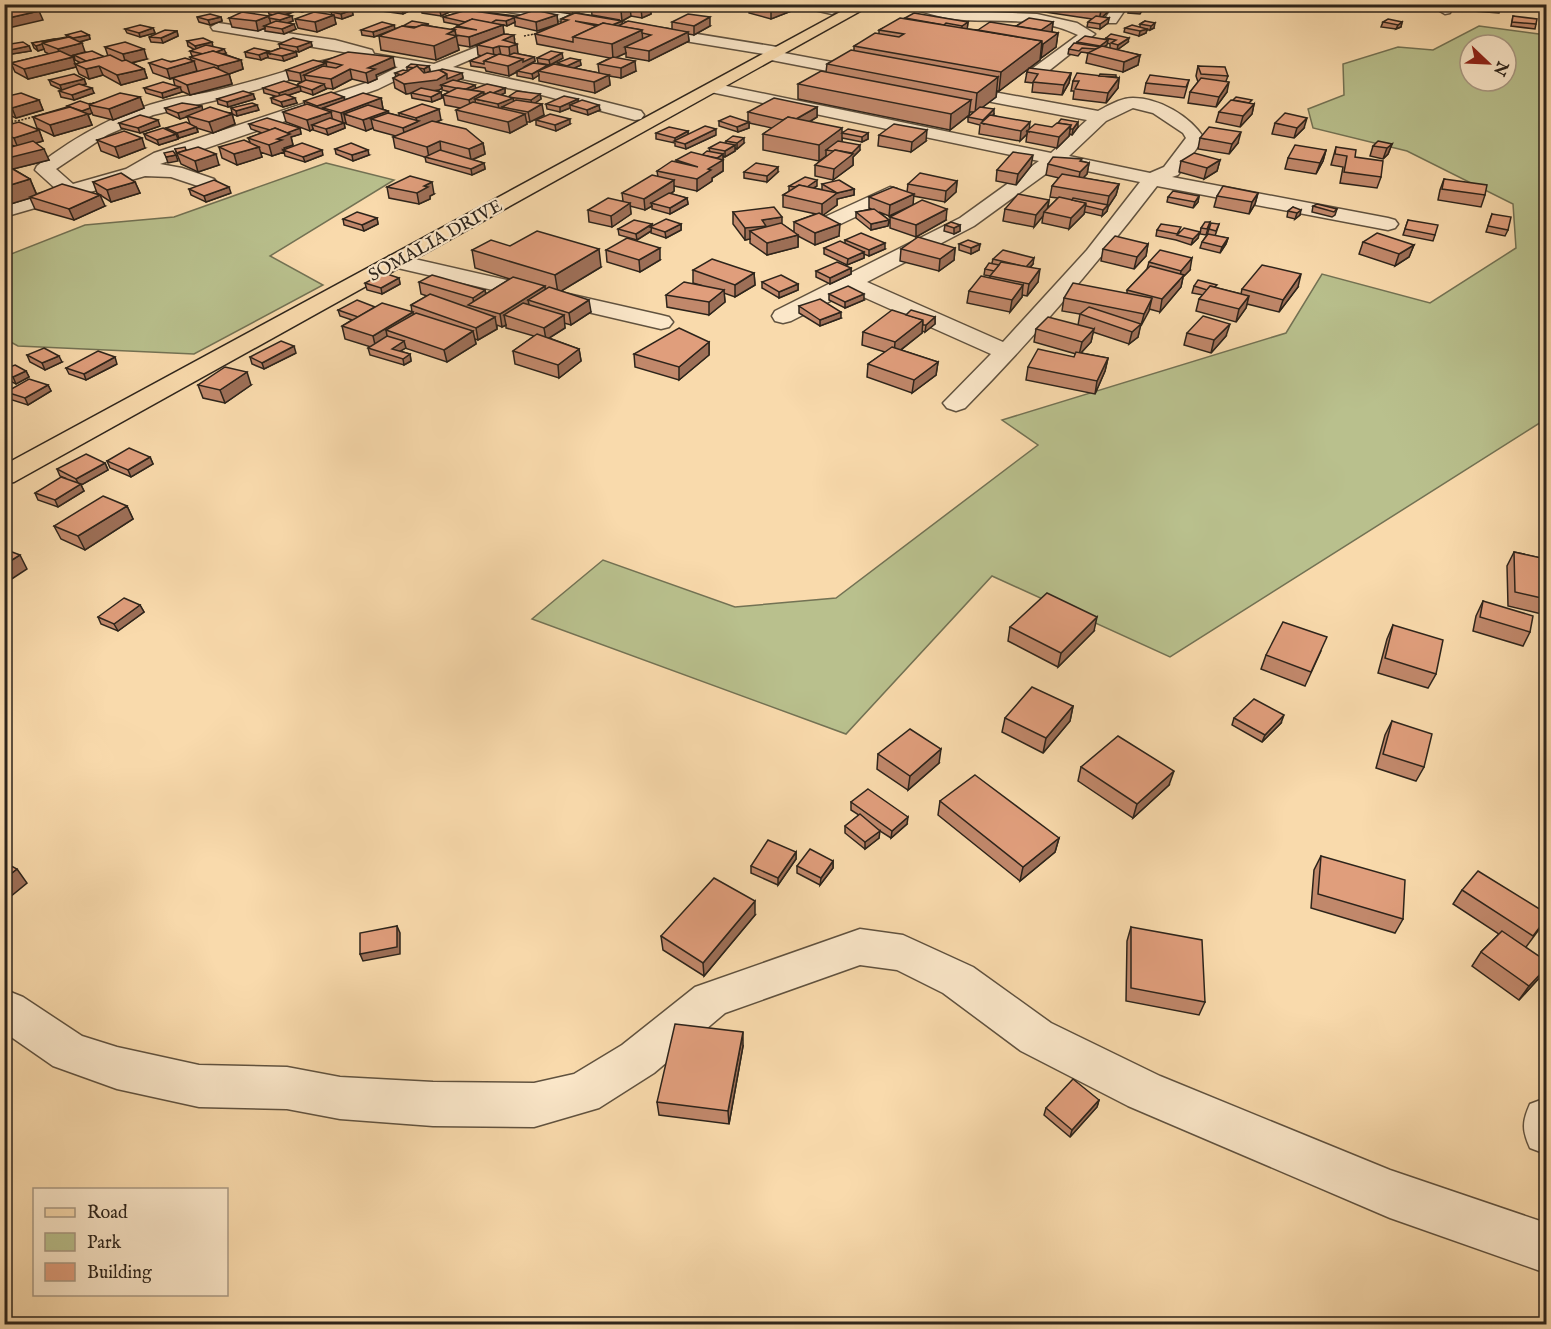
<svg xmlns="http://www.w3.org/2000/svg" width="1551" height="1329" font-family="'IM FELL English',serif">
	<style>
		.green { fill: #b9c08d; stroke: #737254; stroke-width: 1.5; fill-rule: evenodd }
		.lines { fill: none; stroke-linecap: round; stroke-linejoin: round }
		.minor-casing { stroke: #60523f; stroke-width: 3 }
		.major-casing { stroke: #2d241b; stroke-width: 3 }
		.path { stroke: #2d241b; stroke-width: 1.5; stroke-dasharray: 2 1.5; stroke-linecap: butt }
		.minor { fill: #fbe7c9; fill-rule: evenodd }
		.major { fill: #f9daac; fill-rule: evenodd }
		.wall { fill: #c1886b; stroke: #2d241b; stroke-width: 1.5; fill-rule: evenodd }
		.shaded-wall { fill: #9d6f57; stroke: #2d241b; stroke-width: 1.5 }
		.building { fill: #e09e7c; stroke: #2d241b; stroke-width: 1.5 }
		.labels { text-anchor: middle; stroke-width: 4.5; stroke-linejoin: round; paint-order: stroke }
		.far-street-label { font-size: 18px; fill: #2d241b; stroke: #fbe7c9 }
	</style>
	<rect width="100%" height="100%" fill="#f9daac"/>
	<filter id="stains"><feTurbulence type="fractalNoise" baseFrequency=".00333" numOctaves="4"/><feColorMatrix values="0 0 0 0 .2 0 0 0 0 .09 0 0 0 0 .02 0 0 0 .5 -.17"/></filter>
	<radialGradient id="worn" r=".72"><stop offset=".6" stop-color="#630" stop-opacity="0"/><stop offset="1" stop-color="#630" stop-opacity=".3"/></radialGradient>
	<g class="green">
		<path d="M1479,26L1546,35V419L1170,657L992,576L846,734L532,619L603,560L735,607L836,598L1038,445L1002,420L1286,333L1322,274L1430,303L1516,248L1513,204L1407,151L1313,128L1308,109L1344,95L1343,64L1398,47L1433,50ZM1470,45H1506V81H1470Z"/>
		<path d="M326,163L394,180L270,256L323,285L194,354L18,346L5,339V266L11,254L85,225L174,217Z"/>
	</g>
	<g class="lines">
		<g class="minor-casing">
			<g id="minor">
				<path d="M477,4H513L777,47L782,49L784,53L869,69L877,74L869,79L771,60L766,58L764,54L484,8Z"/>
				<path d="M799,4H826L837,7L839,10L832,14L801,7Z"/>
				<path d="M903,4H927L964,11L1037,14L1077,23L1095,34L1041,77H1029L1027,74L1029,71L1078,35C1042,17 1002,22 964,20C943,19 925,12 905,7Z"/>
				<path d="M1115,4H1129L1116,23H1106L1104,20Z"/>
				<path d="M1440,4H1454L1450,13L1445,14L1438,10Z"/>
				<path d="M218,23L335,40L372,50L374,54L434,64L507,35L512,36L514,39L512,42L453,67L538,85L641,111L644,115L641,119L635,120L538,94L417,70L378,89L160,164L182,168L214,179L217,183L214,187L207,189L171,177L145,176L4,217V204L56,189L35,170L37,166C77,135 119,112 167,100C188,95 210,93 230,87C272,77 312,61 355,54L213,30L211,27ZM373,63L398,67L366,83L154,153L126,169L73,184L56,169L107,135L153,115L242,94L325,69Z"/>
				<path d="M712,83L1051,153L1087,120L950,94L942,89L950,84L1098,111C1108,106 1120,98 1133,98C1159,98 1190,116 1204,138L1178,175L1172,177L1388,218L1395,220L1398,224L1395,228L1388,230L1157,186C1097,264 1034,338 965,408L956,411L947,408L943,403L991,354L850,291L791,321L783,323L775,321L772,316L775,311L960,218L1039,161L706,91L704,88ZM1133,108L1153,113L1183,133L1186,138L1164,167L1150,173L1069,156L1106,121ZM1058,165L1140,182L1087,250L1003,342L867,282L974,226Z"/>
				<path d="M890,187L897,189L900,193L897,197L830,229H816L813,225L816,221Z"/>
				<path d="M397,255L661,315L669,317L673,322L669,327L661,329L389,266L386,261L389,256Z"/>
				<path d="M860,929L903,935L973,967L1051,1023L1160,1076L1390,1170L1546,1223V1273L1390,1218L1128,1106L1021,1051L943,993L897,970L860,965L725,1013L654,1073L599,1108L534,1127L433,1126L340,1119L287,1109L199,1107L117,1089L53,1066L4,1032V992L8,991L23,997L82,1036L117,1047L199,1065L287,1067L340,1077L433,1082L534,1083L574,1074L622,1045L695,987Z"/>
				<path d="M1546,1098V1154L1530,1148C1522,1130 1522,1122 1530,1104Z"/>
			</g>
		</g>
		<g class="major-casing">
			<path id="major" d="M855,4H873L14,482L4,484V465Z"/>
		</g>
		<g class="path">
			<path d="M524,36L540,33"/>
			<path d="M82,105L104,101"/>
			<path d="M4,121H17L37,116"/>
		</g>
		<use href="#minor" class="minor"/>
		<use href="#major" class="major"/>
	</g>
	<g class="wall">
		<path d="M177,4H216V6L200,11Z"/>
		<path d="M220,4H338L330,8L315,5V8L302,12L292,10L293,12L286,15L292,16L293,21L287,23L296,29L284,34L265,31V28L258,31L232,27L229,18L269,16L273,15L269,14L268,11H265L255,9L254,6L239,11L221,7Z"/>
		<path d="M381,4H419L417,6V7L403,14L382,11Z"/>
		<path d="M420,4H455L456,9L441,16L422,13Z"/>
		<path d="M523,4H559V7L564,5L579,12L576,13L620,20L592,15L591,6L586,8L577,6V4H665V6L656,11L651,10V14L642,18L631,16L622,21V24L672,29V22L710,26L694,35L688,34L689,41L649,61L626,57V53L616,57L636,71L621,78L609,76L610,85L595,93L539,81V75L533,79L517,76V72L509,76L486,71L485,68L471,66L470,61L482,56L478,55L477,45L496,37L470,47L458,45L459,50L436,60L381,50L379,36L382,34L374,37L362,35L361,30L394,25L395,29L403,26H430L450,30L457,27V26L459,25L444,22L443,17L467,10L515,16L557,15L558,24L537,31L515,26V22L507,26L503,25L504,34L515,43L518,54L534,57L535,61L524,67L548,65V66L580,60L581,65L574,68L599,73L598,64L610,58L537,44L535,34L561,23V19L572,14L559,12L558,7L552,10L523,5Z"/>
		<path d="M705,4H746L735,10L705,5Z"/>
		<path d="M749,4H794V10L771,19L749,13Z"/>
		<path d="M990,4H1111L1110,10L1102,17L1109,18L1108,23L1100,29L1087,27L1088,22L1092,19Z"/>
		<path d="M1472,4H1502L1499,13L1473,11Z"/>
		<path d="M1522,4H1546V5L1545,8L1522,5Z"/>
		<path d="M1143,6L1142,11L1140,14L1128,13L1129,8Z"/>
		<path d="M352,10L353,15L342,19L334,17L336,24L317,32L298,28L295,19L332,15L331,12Z"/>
		<path d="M1513,16L1536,24L1535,29L1511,26Z"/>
		<path d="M197,17H221L222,21L210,25L199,22Z"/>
		<path d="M905,18L968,22L967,29L978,30L1053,22L1052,31L1051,32L1058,33L1056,47L1041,58H1040V60L999,91H997L996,97L982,107L994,114L993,115L1029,130L1052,127H1078L1072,135L1070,134L1069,136L1057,148L1026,142L1027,134L1020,141L979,134L980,125L968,122V117L974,112H970L969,115L950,130L798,99V84L826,72L827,64L854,51V46L879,34V30Z"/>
		<path d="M1145,21L1154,28L1150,30H1147L1146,33L1139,36L1124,32L1125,28L1140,27V24Z"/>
		<path d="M1383,22H1402L1401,27L1396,29L1381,27Z"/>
		<path d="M153,28L155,33L140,37L127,33L125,29Z"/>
		<path d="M177,31L178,36L163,43L151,42L149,37Z"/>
		<path d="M66,35H89L90,39L80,42L85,52L105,57L108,56L105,47L147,59L132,63L144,69L147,78L121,85L103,75L89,79L79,74L76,67L28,79L15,72L11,63L49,54L45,52L44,49L38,51L34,48L32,43L67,37ZM74,55L75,60L81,63L75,64L73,57L71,56Z"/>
		<path d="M1106,38L1128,42L1117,50L1140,55L1138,65L1123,72L1086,63L1088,53L1081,52L1078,56L1068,54L1069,49L1076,44L1077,42L1106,39ZM1107,43L1110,44V48L1104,47Z"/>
		<path d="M187,41L213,47L226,53L224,54L241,60L243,69L229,74L232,84L190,95L181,91L182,92L163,98L146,93L144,88L175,86L173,78L170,79L153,73L149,63L191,60L190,57L193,56H192L190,51L195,50L188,46Z"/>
		<path d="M311,42L312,46L299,52L296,51L297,56L284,61L268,58V57L261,60L246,57L245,52H270L280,48L279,44Z"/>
		<path d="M4,45L29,46L31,51L12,54L6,50Z"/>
		<path d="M537,58H563L550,65L538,63Z"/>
		<path d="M324,61L395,67L376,75L377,79L368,83L352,79L333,89L325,88L326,89L313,95L301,91L289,95L297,103L283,107L272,103L271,98L275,96L264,93L263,88L298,85V84L301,82L289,80L286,70L324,63Z"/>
		<path d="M429,66L430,71L428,72L462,73L463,78L456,81L475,88H505V93L501,95L508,97L540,94L541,99L535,103L544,115L530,122H526L527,124L510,133L458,120L456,110L460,108L445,105L443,95L450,92L442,90V88L439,90L433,91L441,92L442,98L432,102L412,98L411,93L406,94L395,88L393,78L396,77L395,73L407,71V67Z"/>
		<path d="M1198,66L1228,76L1226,81L1227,92L1216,107L1188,103L1190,92L1198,82L1196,76Z"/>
		<path d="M1027,72L1071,73L1069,83L1062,95L1032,92L1033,83L1025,82Z"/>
		<path d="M1116,77L1119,78L1118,88L1106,103L1073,99L1074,91H1071L1073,81Z"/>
		<path d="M84,79L86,84L82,85L94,93L74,100L61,97L59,91L62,90L51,85L49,80Z"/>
		<path d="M1189,80L1184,98L1144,93L1146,83Z"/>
		<path d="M253,94L255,99L228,107L218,104L217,99Z"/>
		<path d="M4,97L39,100L43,110L16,118L4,113Z"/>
		<path d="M140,97L144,108L113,120L93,115L92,113L88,115L92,125L54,136L37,128L33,117L67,107V106L89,104Z"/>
		<path d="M381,98L383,109H382L388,111V113L399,116V113L441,120L436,122L483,143L485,154L472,160L484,163L485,169L472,175L426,162L425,157L395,148L393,137L396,136L374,130L373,128L366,131L346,124V123H344L345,128L328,135L313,130V129L310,131L286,122L283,112L305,105L304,101Z"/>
		<path d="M578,99V102L600,110L588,115L571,110L570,108L560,112L547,109L546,104Z"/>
		<path d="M1254,104L1252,114L1240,127L1216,122L1219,112Z"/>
		<path d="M817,107V117L809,122L842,132L868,133V139L862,142L842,138V142L860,150L853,157V165L833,180L815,176V165L827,156H826L819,161L763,150V134L772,128L749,123V128L738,132L719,126V121L748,122V112Z"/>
		<path d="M165,108L203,110L232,113L231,108L259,110L237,116L232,114L235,124L213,133L197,128L198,132L179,138L177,137L178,139L159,145L146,139L144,134L167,130L166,128L190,124L187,116L180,119L167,113Z"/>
		<path d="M4,115L13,124L39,130L43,141L36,143L49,160L13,169L30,179L37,195L105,206L74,220L35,209L30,198L4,206V149L14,146L4,142Z"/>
		<path d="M536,120L570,124L556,131L536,125Z"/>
		<path d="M119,123L160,126L140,133L121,128Z"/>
		<path d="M1275,123L1304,128L1294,138L1272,134Z"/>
		<path d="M249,124L300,128L301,134L291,137L293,145L284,148L285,150L323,155L305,162L285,156L284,152L272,156L260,152L262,157L237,165L222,158L219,147L250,142L248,138L262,133L251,129Z"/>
		<path d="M688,131V135H716L686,149L675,146V143L656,139V133Z"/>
		<path d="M879,135L926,141L911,152L878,146Z"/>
		<path d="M1200,138L1238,143L1229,154L1198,149Z"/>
		<path d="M97,140L145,148L119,158L101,151Z"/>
		<path d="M726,141L744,143L737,149L735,148V151L725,157L723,156V171L712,178V181L697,191L674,186V191L671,194L687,198L688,204L670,214L652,209V206L645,210L630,206L631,214L612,227L589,222L588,210L623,201L622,193L658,177L657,171L677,162L676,160L702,155L710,152L709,148L726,143Z"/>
		<path d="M1392,144L1388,154L1383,159L1370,156L1373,146Z"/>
		<path d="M1336,147L1355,157L1381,177L1377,188L1340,183L1343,167L1331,165Z"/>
		<path d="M175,149L186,150L219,165L198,172L181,164Z"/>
		<path d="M335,149L369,155L353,161L336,154Z"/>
		<path d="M1326,150L1323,161L1316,174L1285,169L1288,158Z"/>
		<path d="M1220,160L1217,171L1204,179L1179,172L1181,161Z"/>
		<path d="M1081,161L1089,163L1087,174L1083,178L1119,184L1116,195L1108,207L1107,211L1102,216L1085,212L1084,214L1069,229L1042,223L1043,216L1034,227L1003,221L1005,209L1049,200L1048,208L1058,198L1050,197L1052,186L1059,178L1046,175L1048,164Z"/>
		<path d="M1031,166L1016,185L996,181L997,170Z"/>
		<path d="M744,172H778L767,182L744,178Z"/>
		<path d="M1444,179L1485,195L1481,207L1438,200L1440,190Z"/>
		<path d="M957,181L956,192L945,202L913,196V205L946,220L916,237L890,228V217L907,208L889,216L879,212L889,220L888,226L871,230L856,218V212L871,209L869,208V197L907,192L908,184Z"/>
		<path d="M93,182H135L140,193L111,202L97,193Z"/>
		<path d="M822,184L854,189V195L837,199V205L822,215L839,236L815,245L798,236V247L767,255L750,243V239L745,240L733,224V212L782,224L794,232V222L816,214L783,207V195L789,192V186H817L813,188L823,190H822Z"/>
		<path d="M387,187L434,194L430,196V199L419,204L389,198Z"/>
		<path d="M189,189L231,193L206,202L191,195Z"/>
		<path d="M1258,193L1255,204L1249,214L1214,207L1217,196Z"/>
		<path d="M1199,196L1198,202L1193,208L1167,202L1168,197Z"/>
		<path d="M1313,206L1337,209L1335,215L1332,217L1312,212Z"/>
		<path d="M1293,207L1300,215L1295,219L1287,217L1288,211Z"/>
		<path d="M1492,214L1508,230L1505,236L1486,232Z"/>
		<path d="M377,218L378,224L364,231L344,225L343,219Z"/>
		<path d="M1408,220L1435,235L1433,241L1403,235Z"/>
		<path d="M1210,222L1206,235L1200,234L1201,228Z"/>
		<path d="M652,224V227L681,224V230L666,238L651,233V231L637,240L619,235L618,229Z"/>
		<path d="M1219,224L1215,236L1228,238L1226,244L1220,253L1200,248L1202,242L1207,235L1209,229Z"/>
		<path d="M945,225H960V231L954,234L944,231Z"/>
		<path d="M1157,230L1180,232L1198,238L1191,245L1176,240L1156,236Z"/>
		<path d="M845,240L885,249L869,256L864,254V258L847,265L824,254V248L845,244Z"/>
		<path d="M1363,242L1414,245L1409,257L1395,266L1359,254Z"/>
		<path d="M959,244H980L979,250L971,254L959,250Z"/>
		<path d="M1148,244L1146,256L1134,269L1101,261L1103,249Z"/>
		<path d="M510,246L601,267L561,291L591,312L571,325L564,323L565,328L549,338L579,349L581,361L559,378L515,364L513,351L534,336L506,328V325L502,327L497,325V329L478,340L475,339L476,344L447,362L405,348L400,351L410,354L411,361L404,365L370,355L368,348L371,347L345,339L342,326L352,320L340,316L338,310L375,307L412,312L411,305L427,296L421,294L419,282L485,290L486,294L510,279L475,268L472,250Z"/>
		<path d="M955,248L954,260L939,271L900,261L901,249Z"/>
		<path d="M606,250L660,260L640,272L607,262Z"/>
		<path d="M993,259L1033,264L1030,268L1038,282L1027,296L1022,295V297L1010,312L967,303L969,291L990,278V276L984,275L985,269L992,263Z"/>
		<path d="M1149,262L1190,270L1183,277L1181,287L1160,312L1149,309L1140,326L1138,337L1129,344L1093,332L1091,342L1081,353L1108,358L1105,371L1095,394L1026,380L1028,367L1074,357L1076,354L1034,342L1036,329L1078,325L1080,314L1062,311L1064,298L1127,294V290L1147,269Z"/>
		<path d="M851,268V274L830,284L816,277V271Z"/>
		<path d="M693,270L754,273L755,285L735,297L724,293L725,302L709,315L667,307L666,295L700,285L693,283Z"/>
		<path d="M399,278L400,284L382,294L367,290L365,283Z"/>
		<path d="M762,282L798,284V290L779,298L762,288Z"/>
		<path d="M1194,286L1217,288L1241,294L1242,289L1298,287L1279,312L1247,304L1246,308L1236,322L1196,311L1199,299L1203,295L1192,293Z"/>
		<path d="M829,294L864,300L845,308L829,300Z"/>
		<path d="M799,306L841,318L820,326L799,313Z"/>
		<path d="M906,315L935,317V324L925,332L922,331V333L901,350L938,362L936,375L912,393L867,377L868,364L885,352L862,345L863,332Z"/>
		<path d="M1187,333L1226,336L1211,353L1184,345Z"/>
		<path d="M709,342V355L679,380L635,367L634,354Z"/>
		<path d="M296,353L264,369L252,364L250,357Z"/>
		<path d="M27,355L62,362L45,370L30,362Z"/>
		<path d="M117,364L86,380L69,374L66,368Z"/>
		<path d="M4,369L26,371L29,377L16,384L4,378Z"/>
		<path d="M48,385L51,391L28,405L9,399L6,392Z"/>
		<path d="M198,385H251L225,403L203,398Z"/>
		<path d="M150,457L153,464L131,477L110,468L107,461Z"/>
		<path d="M105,463L108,470L81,485L84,491L58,507L38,500L35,493L65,478L60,476L57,469Z"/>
		<path d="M127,506L133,519L85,550L61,539L54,526Z"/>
		<path d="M1514,552L1546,559V615L1508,606L1507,566Z"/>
		<path d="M1483,601L1530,632L1523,646L1473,631L1476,616Z"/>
		<path d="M140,605L144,612L118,631L101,624L98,617Z"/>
		<path d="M1393,625L1436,674L1428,688L1378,673L1387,639Z"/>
		<path d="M1010,627L1094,631L1058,667L1008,641Z"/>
		<path d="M1321,651L1305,686L1261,669L1266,655Z"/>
		<path d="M1073,706L1070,721L1043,753L1002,732L1005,718Z"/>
		<path d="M1234,718L1281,723L1262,742L1232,725Z"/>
		<path d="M1392,721L1424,767L1416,781L1376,768L1385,735Z"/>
		<path d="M878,754L939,763L908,790L877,769Z"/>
		<path d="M1081,767L1169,785L1133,818L1078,781Z"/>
		<path d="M940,801L1059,838L1055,852L1020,881L938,815Z"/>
		<path d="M851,802L907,824L891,838L877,829L879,838L865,849L845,833V826L859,815L851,810Z"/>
		<path d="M796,852V859L778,885L751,873V866Z"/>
		<path d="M1321,856L1403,919L1395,933L1311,908L1314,870Z"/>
		<path d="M833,861V868L820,885L797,873V866Z"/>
		<path d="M1462,890L1546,920L1526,947L1540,977L1519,1000L1472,966L1481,952L1499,934L1453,904Z"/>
		<path d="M755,915L704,976L663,950L661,936Z"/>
		<path d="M1131,927L1205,1002L1199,1015L1126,1001L1127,941Z"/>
		<path d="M743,1046L729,1124L659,1115L657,1102Z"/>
		<path d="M1099,1100L1097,1107L1070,1137L1044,1115L1046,1108Z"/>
	</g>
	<g class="shaded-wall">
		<path d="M198,4H216V6L200,11Z"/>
		<path d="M237,4H257L253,5L254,6L239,11Z"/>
		<path d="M273,4H286V6L271,10L268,9V11H265L264,7Z"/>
		<path d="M310,4H315V8L302,12L301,7Z"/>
		<path d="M330,4H338L330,8Z"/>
		<path d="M419,4L417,6V7L403,14L401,5Z"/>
		<path d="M444,4H455L456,9L441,16L439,7Z"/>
		<path d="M551,4H559V7L552,10Z"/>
		<path d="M585,4H595L586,8Z"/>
		<path d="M659,4H665V6L656,11V6Z"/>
		<path d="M734,4H746L735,10Z"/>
		<path d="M784,4H794V10L771,19V9Z"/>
		<path d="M1103,4H1111L1110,10L1099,20L1102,6Z"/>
		<path d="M650,5L651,14L642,18L641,9Z"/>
		<path d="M578,7L579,12L573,14L572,10Z"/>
		<path d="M630,7L631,16L622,21L621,11Z"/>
		<path d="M292,8L293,12L280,16L279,12Z"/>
		<path d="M352,10L353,15L342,19L341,14Z"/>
		<path d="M39,11L43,20L4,29V19Z"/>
		<path d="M334,15L336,24L317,32L315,22Z"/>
		<path d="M557,15L558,24L537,31L536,22Z"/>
		<path d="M269,16L271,25L264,26L265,28L258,31L256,21Z"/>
		<path d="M292,16L293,21L281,25L280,20Z"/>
		<path d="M221,17L222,21L210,25L208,20Z"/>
		<path d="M514,17L515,22L507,26L506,21Z"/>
		<path d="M710,17V26L694,35V26Z"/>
		<path d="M1109,18L1108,23L1100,29V24Z"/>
		<path d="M622,21L623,30L608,27Z"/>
		<path d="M968,22L967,31L961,35L962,26Z"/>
		<path d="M1053,22L1052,31L1037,42L1038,32Z"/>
		<path d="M1402,22L1401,27L1396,29L1398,25Z"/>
		<path d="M1155,23L1154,28L1150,30L1151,26Z"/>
		<path d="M294,24L296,29L284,34L282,29Z"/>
		<path d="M394,25L395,29L374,37L373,32Z"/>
		<path d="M503,25L504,34L470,47L469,37Z"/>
		<path d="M153,28L155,33L140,37L139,33Z"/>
		<path d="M1147,29L1146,33L1139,36L1140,31Z"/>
		<path d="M455,30L459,50L436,60L434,46L447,34Z"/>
		<path d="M642,30L643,44L625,47L626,53L613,59L612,44Z"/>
		<path d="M177,31L178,36L163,43L161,38Z"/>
		<path d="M688,32L689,41L649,61V51Z"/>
		<path d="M1058,33L1056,47L1041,58L1043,44Z"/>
		<path d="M89,35L90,39L75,43L73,38Z"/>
		<path d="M514,35L515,45L517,44L518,54L510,57L509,47L503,40Z"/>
		<path d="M1129,38L1128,42L1117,50L1118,45Z"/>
		<path d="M1108,40L1107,45L1099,50L1100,46Z"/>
		<path d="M1042,41L1040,60L999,91L1001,72Z"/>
		<path d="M212,42L213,47L197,50L195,46Z"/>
		<path d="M311,42L312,46L299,52L297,47Z"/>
		<path d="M82,43L85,52L61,59L58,49Z"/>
		<path d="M42,44L44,49L38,51L36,46Z"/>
		<path d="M29,46L31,51L12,54L10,50Z"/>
		<path d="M499,46L501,55L494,58L493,48Z"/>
		<path d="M144,49L147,59L126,64L123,54Z"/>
		<path d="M224,49L226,53L210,59L209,55Z"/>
		<path d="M269,51L270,54L267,53L268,57L261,60L259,55Z"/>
		<path d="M296,52L297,56L284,61L282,56Z"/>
		<path d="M562,53L563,58L550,65L549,60Z"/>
		<path d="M1140,55L1138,65L1123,72L1124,62Z"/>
		<path d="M73,57L76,67L28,79L24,69Z"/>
		<path d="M393,57L395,67L376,75L377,79L368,83L366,73L368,68Z"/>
		<path d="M534,57L535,61L524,67V68L509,76L508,66L523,59Z"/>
		<path d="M241,60L243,69L229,74L232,84L190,95L187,85L220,76L218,66Z"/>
		<path d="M580,60L581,65L568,71L567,66Z"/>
		<path d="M194,61L197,71L170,79L167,69Z"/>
		<path d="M635,61L636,71L621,78V68Z"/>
		<path d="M326,63L328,73L304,75L306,81L302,83L300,73Z"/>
		<path d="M548,65L549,70L538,71L539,75L533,79L532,74Z"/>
		<path d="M99,66L103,75L89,79L86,69Z"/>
		<path d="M429,66L430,71L425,74L424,69Z"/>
		<path d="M144,69L147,78L121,85L117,75Z"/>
		<path d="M350,69L352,79L333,89L331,79Z"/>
		<path d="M462,73L463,78L446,86L441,85L442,88L439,90L406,94L404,84L447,74Z"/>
		<path d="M1071,73L1069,83L1062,95L1064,85Z"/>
		<path d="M609,75L610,85L595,93L594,82Z"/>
		<path d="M998,77L996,97L975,113L977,93Z"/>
		<path d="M1119,78L1118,88L1106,103L1108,93Z"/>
		<path d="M84,79L86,84L62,91L60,85Z"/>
		<path d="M1229,82L1227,92L1216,107L1219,97Z"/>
		<path d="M324,84L326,89L313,95L312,90Z"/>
		<path d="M475,85L476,90H464Z"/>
		<path d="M300,86L301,91L280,98L279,93Z"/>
		<path d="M180,87L182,92L163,98L162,93Z"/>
		<path d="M92,88L94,93L74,100L72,95Z"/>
		<path d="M505,88V93L489,100L488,95Z"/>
		<path d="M441,92L442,98L432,102L431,97Z"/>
		<path d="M483,92L485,101L475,99L476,107L471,110L469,100Z"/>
		<path d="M253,94L255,99L228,107L227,102Z"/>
		<path d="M540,94L541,99L532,105L531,100Z"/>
		<path d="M140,97L144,108L113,120L109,109Z"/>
		<path d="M344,97L346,107L323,108L325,114L331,112L333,122L312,125L313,129L310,131L307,120L320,116L317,106Z"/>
		<path d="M295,98L297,103L283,107L281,102Z"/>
		<path d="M381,98L383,109L358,118L344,114L346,123H344L345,128L328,135L326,129L343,123L341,113Z"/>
		<path d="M513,98L515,108L502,107L503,113L500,115L498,104Z"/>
		<path d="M578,99V104L570,105V108L560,112V107Z"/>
		<path d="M39,100L43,110L16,118L12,108Z"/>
		<path d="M971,100L969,115L950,130L951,114Z"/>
		<path d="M542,104L544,115L530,122L528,112Z"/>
		<path d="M1254,104L1252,114L1240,127L1243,116Z"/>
		<path d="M257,105L259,110L237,116L236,111Z"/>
		<path d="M599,105L600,110L588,115L587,110Z"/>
		<path d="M202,106L203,112L180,119L178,113Z"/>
		<path d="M817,107V117L791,133V122Z"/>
		<path d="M90,108L92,113L88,115L92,125L54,136L50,125L84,115L82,111Z"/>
		<path d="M439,109L441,120L421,128L405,138L403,128L417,122L416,118Z"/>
		<path d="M994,109V114L984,124L982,123L983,120Z"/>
		<path d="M388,111L390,122L371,119L373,128L366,131L363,120Z"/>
		<path d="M232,114L235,124L213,133L209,122Z"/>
		<path d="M525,114L527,124L510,133L508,122Z"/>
		<path d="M10,117L14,127L4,130V118Z"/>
		<path d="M1307,118L1304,128L1294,138L1297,128Z"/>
		<path d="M570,119V124L556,131L555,125Z"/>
		<path d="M158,120L160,126L140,133L138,128Z"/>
		<path d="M749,122V128L738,132L737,127Z"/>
		<path d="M1030,122L1029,132L1027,131V134L1020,141L1021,131Z"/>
		<path d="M1078,122V127L1072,135L1073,129Z"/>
		<path d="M1071,125L1069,136L1057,148L1059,137Z"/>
		<path d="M196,127L198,132L179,138L177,133Z"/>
		<path d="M300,128L301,134L291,137L293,145L284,148L285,151L283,150L284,152L272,156L269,145L283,134Z"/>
		<path d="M842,128V144L826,150V156L819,161V145Z"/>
		<path d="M716,129V135L686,149L685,144Z"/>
		<path d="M39,130L43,141L18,148L14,138Z"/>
		<path d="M927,130L926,141L911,152L912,142Z"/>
		<path d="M688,131V136L675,141V138Z"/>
		<path d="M1241,132L1238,143L1229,154L1232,144Z"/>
		<path d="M868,133V139L862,142V137Z"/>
		<path d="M176,134L178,139L159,145L157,140Z"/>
		<path d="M142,138L145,148L119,158L115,147Z"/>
		<path d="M744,138V143L737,149V143Z"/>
		<path d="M440,141L441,152L429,158L427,147Z"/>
		<path d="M483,143L485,154L471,160L469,149Z"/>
		<path d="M1392,144L1388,154L1383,159L1387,148Z"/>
		<path d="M735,145V151L725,157V151Z"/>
		<path d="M860,145V150L853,157V165L833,180L834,169Z"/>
		<path d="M259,147L262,157L237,165L234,154Z"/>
		<path d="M44,149L49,160L9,170L4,160V155Z"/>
		<path d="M322,150L323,155L305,162L303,157Z"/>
		<path d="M368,150L369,155L353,161L352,155Z"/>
		<path d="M1326,150L1323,161L1316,174L1320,163Z"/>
		<path d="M216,154L219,165L198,172L195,161Z"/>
		<path d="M723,154V171L712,178V181L697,191V179L715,160Z"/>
		<path d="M176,155L178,161L168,163L166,157Z"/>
		<path d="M1033,155L1031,166L1016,185L1018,174Z"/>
		<path d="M1220,160L1217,171L1204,179L1207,168Z"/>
		<path d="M484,163L485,169L472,175L471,169Z"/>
		<path d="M1089,163L1087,174L1078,183L1080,172Z"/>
		<path d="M778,167V172L767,182V176Z"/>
		<path d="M30,179L37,196L4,206V187Z"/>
		<path d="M674,180V191L655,204L651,203L652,206L645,210L644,199Z"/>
		<path d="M817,180V186L802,195V189Z"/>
		<path d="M957,181L956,192L945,202L946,191Z"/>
		<path d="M135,182L140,193L111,202L107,190Z"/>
		<path d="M432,182L434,194L430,196V199L419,204L417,193L424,186Z"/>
		<path d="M1119,184L1116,195L1108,207L1107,211L1102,216L1103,210L1107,206L1109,196Z"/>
		<path d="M229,187L231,193L206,202L204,196Z"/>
		<path d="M854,189V195L837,199V205L822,216V204L837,193Z"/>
		<path d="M1258,193L1255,204L1249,214L1252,202Z"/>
		<path d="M914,194L913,205L889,216L890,205Z"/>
		<path d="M100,195L105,206L74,220L69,209Z"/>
		<path d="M1199,196L1198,202L1193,208L1195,202Z"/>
		<path d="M687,198L688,204L670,214V208Z"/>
		<path d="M1049,200L1047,211L1044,212L1043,216L1034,227L1036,215Z"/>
		<path d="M630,203L631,214L612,227L611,216Z"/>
		<path d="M1086,203L1084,214L1069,229L1071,218Z"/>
		<path d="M947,209L946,220L916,237V225Z"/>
		<path d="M1301,210L1300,215L1295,219L1297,213Z"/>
		<path d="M782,217V229L750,231V239L745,240V228L762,220Z"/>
		<path d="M377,218L378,224L364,231L362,225Z"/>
		<path d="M889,220L888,226L871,230V224Z"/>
		<path d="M652,224L651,231L637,240L636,234Z"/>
		<path d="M681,224V230L666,238L665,232Z"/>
		<path d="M840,224L839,236L815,245V233Z"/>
		<path d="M960,225V231L954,234V228Z"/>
		<path d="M1200,232L1198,238L1191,245L1193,239Z"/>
		<path d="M798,235V247L767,255V243Z"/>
		<path d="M1228,238L1226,244L1220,253L1222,247Z"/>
		<path d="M885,243V249L869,256V250Z"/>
		<path d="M980,244L979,250L971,254V248Z"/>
		<path d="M1148,244L1146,256L1134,269L1137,257Z"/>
		<path d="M1414,245L1409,257L1395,266L1399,254Z"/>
		<path d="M660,248V260L640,272L639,260Z"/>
		<path d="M955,248L954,260L939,271L940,259Z"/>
		<path d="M599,249L601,267L558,293L555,275Z"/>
		<path d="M864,252V258L847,265L848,259Z"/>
		<path d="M1034,258L1033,264L1024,273L1025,267Z"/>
		<path d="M1192,258L1190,270L1183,277L1181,287L1160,312L1162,299L1179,281L1181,271Z"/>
		<path d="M851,268V274L830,284V278Z"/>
		<path d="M1040,269L1038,282L1027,296L1029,284Z"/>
		<path d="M754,273L755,285L735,297V285Z"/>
		<path d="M1301,274L1298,287L1279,312L1283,300Z"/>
		<path d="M399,278L400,284L382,294L381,288Z"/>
		<path d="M798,284V290L779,298V292Z"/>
		<path d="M1023,285L1022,297L1010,312L1012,300Z"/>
		<path d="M545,286L546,298L528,300L530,309L504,315L506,325L502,327L500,314Z"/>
		<path d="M485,290L487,302L474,306L473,298Z"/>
		<path d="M724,290L725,302L709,315V302Z"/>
		<path d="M864,294V300L845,308V302Z"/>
		<path d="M1249,296L1246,308L1236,322L1239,309Z"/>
		<path d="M1152,298L1149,311L1141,326L1144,314Z"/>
		<path d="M589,300L591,312L571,325L569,313Z"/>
		<path d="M413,312L415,325L386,330L388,341L376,349L373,336Z"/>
		<path d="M841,312V318L820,326V320Z"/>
		<path d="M564,315L565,328L546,340L544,328Z"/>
		<path d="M495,317L497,329L478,340L476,328Z"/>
		<path d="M935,317V324L925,332L926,325Z"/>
		<path d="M923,320L922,333L894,355L895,342Z"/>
		<path d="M1141,324L1138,337L1129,344L1132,332Z"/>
		<path d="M1230,324L1226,336L1211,353L1214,340Z"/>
		<path d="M1094,329L1091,342L1079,355L1082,342Z"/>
		<path d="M473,331L476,344L447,362L444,350Z"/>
		<path d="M404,341L406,348L394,355L392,349Z"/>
		<path d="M709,342V355L679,380V367Z"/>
		<path d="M294,346L296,353L264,369L262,363Z"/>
		<path d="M579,349L581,361L559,378L558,365Z"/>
		<path d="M410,354L411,361L404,365L403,359Z"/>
		<path d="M59,356L62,362L45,370L42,363Z"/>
		<path d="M115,357L117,364L86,380L84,374Z"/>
		<path d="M1108,358L1105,371L1095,394L1097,381Z"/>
		<path d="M938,362L936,375L912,393L914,380Z"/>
		<path d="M26,371L29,377L16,384L13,377Z"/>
		<path d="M247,372L251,385L225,403L220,390Z"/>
		<path d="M48,385L51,391L28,405L25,398Z"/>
		<path d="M150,457L153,464L131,477L128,470Z"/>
		<path d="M105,463L108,470L81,485L84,491L58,507L55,500L79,485L76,479Z"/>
		<path d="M127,506L133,519L85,550L78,536Z"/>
		<path d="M20,555L27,569L4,584V565Z"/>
		<path d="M140,605L144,612L118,631L114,624Z"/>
		<path d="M1097,617L1094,631L1058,667L1061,653Z"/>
		<path d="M1073,706L1070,721L1043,753L1046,738Z"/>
		<path d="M1284,715L1281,723L1262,742L1265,735Z"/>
		<path d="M941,749L939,763L908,790L910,776Z"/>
		<path d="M1174,771L1169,785L1133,818L1137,804Z"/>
		<path d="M908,817L907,824L891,838L892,831Z"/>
		<path d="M880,831L879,838L865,849V842Z"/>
		<path d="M1059,838L1055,852L1020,881L1023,867Z"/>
		<path d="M796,852V859L778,885V878Z"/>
		<path d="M833,861V868L820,885L821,878Z"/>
		<path d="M17,869L27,883L4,902V879Z"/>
		<path d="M755,901V915L704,976L703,963Z"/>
		<path d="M397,926L400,933V954L363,961L360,954Z"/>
		<path d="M1546,968L1540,977L1519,1000L1529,986Z"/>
		<path d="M743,1032V1046L729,1124L728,1111Z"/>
		<path d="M1099,1100L1097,1107L1070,1137L1072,1130Z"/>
	</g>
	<g class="building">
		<path d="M16,4H28L33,7H31L25,5L13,8L9,6Z"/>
		<path d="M254,4H273L264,7L253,5Z"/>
		<path d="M288,4H310L301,7Z"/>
		<path d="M424,4H444L439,7Z"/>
		<path d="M594,4H648L650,5L641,9L630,7L621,11L591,6Z"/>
		<path d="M750,4H784L771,9Z"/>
		<path d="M1089,4H1103L1102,6Z"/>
		<path d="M25,5L39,11L4,19V10Z"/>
		<path d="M280,5L292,8L279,12L268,9Z"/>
		<path d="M564,5L578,7L572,10L558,7Z"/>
		<path d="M1132,5L1143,6L1141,9L1129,8Z"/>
		<path d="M342,8L352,10L341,14L331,12Z"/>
		<path d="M467,10L516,17L506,21L496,20L491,23L472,20L473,19L465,22L443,17Z"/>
		<path d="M535,10L557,15L536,22L514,17Z"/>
		<path d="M242,12L269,16L256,21L229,18Z"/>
		<path d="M314,12L334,15L315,22L295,19Z"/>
		<path d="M278,13L292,16L280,20L269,18V16Z"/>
		<path d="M575,13L622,21L612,25L603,23L599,25L575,21L597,26L573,37V42L535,34L568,20L561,19Z"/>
		<path d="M914,13L968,22L962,26L946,23L944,25L905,18Z"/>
		<path d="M210,14L221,17L208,20L197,17Z"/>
		<path d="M688,14L710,17L694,26L672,22Z"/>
		<path d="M1096,16L1109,18L1100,24L1088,22Z"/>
		<path d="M1513,16L1537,19L1536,24L1512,22Z"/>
		<path d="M900,18L1042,41L1001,72L854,46L875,33L899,37L904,34L879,30Z"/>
		<path d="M1029,18L1053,22L1041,30L1016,26Z"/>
		<path d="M472,19L503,25L469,37L456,35L455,30H450L457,27L477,30L457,26Z"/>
		<path d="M1388,19L1402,22L1398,25L1383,22Z"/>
		<path d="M276,21L294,24L282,29L264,26Z"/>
		<path d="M412,21L429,24L426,25H422L416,27L403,26Z"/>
		<path d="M628,21L688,32L649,51L625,47L651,35L642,33V30L618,26Z"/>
		<path d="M1145,21L1155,23L1151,26L1140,24Z"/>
		<path d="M382,22L394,25L373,32L361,30Z"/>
		<path d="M990,22L1058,33L1043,44H1042V41L978,30Z"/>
		<path d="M603,23L642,30L612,44L573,37Z"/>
		<path d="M140,25L153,28L139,33L125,29Z"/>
		<path d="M422,25L455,30L447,34L457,36L434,46L379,36L402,26L414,28Z"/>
		<path d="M1132,25L1147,29L1140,31L1125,28Z"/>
		<path d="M165,30L177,31L161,38L149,37Z"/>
		<path d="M81,31L89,35L73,38L66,35Z"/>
		<path d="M504,34L514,35L503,40L517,44L509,47L499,46L493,48L477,45Z"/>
		<path d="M1111,34L1129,38L1118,45L1111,43L1116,40L1106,38Z"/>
		<path d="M1085,36L1108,40L1100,46L1077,42Z"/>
		<path d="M69,37L82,43L58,49L42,43Z"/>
		<path d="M203,38L212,42L195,46L187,41Z"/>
		<path d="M293,38L311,42L297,47L279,44Z"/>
		<path d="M54,39H56L42,43V44L36,46L32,43Z"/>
		<path d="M23,42L29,46L10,50L4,45Z"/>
		<path d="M125,42L144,49L123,54L105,47Z"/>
		<path d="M1074,43L1101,47L1095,49L1082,48L1079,51L1069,49Z"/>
		<path d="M206,45L224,49L216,52L213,51L203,54L190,51Z"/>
		<path d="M1102,46L1140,55L1124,62L1088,53Z"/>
		<path d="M254,48L269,51L259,55L245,52Z"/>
		<path d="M281,48L296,52L282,56L267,53Z"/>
		<path d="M851,50L998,77L977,93L827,64Z"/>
		<path d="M60,51L73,57L24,69L11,63Z"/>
		<path d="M92,51L105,57L86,61L74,55Z"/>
		<path d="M213,51L241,60L218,66L190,57Z"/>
		<path d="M551,51L562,53L549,60L537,58Z"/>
		<path d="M348,52L393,57L368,68L375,69L366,73L350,69L331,79L304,75L323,66L336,68L342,65L324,61Z"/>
		<path d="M487,53L497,55L484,61V64L470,61Z"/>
		<path d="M514,53L534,57L523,62V59L507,56Z"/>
		<path d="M499,54L523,59L508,66L484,61Z"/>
		<path d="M110,55L122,61L126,60L144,69L117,75L99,66L86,69L75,64Z"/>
		<path d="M613,57L635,61L621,68L598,64Z"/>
		<path d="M185,58L194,61L167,69L149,63L162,59L171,62Z"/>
		<path d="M570,58L580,60L567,66L557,63Z"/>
		<path d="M313,60L326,63L300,73L286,70Z"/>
		<path d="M533,63L548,65L532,74L517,71Z"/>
		<path d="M411,64L429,66L424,69L419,68L417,66L415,68L407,67Z"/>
		<path d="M554,64L609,75L594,82L538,71Z"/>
		<path d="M417,66L424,73L439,70L447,74L437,80L404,84L393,78Z"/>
		<path d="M1198,66L1225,67L1228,76L1201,74Z"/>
		<path d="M214,67L229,74L187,85L172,78Z"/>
		<path d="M1029,68L1071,73L1064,85L1033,82L1038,74L1027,72Z"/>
		<path d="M442,69L462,73L447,79V74L440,70Z"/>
		<path d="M403,70L408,71L401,75L395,73Z"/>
		<path d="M821,71L971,100L951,114L798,84Z"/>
		<path d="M1077,73L1119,78L1108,93L1075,89L1079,81H1073Z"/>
		<path d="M74,74L84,79L60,85L49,80Z"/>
		<path d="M1100,74L1116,75V77L1099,76Z"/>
		<path d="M1150,75L1189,80L1186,87L1146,83Z"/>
		<path d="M1201,78L1229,82L1219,97L1190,92Z"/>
		<path d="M306,80L324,84L312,90L300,86L279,93L263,88L284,81L299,86L298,84Z"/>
		<path d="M453,80L475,85L466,89L456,88L441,85Z"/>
		<path d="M163,82L180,87L162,93L144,88Z"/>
		<path d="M79,84L92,88L72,95L59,91Z"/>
		<path d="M487,84L505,88L493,93L490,92L486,94L484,93L483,92L471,90Z"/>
		<path d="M421,88L441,92L431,97L411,93Z"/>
		<path d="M457,88L483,92L469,100L443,95Z"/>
		<path d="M243,91L253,94L227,102L217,99Z"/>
		<path d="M517,91L540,94L531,100L508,97Z"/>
		<path d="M331,92L344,97L317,106L304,101Z"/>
		<path d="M490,92L513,98L498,104L475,99Z"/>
		<path d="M21,93L39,100L12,108L4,105V97Z"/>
		<path d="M120,93L140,97L109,109L89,105Z"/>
		<path d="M363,93L381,98L341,113L323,108Z"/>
		<path d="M285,94L295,98L281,102L271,98Z"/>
		<path d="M564,96L578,99L560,107L546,104Z"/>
		<path d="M1236,97L1252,100L1249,103L1233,100Z"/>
		<path d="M774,98L817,107L796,119L788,117L783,120L748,112Z"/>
		<path d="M516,100L542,104L528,112L502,107Z"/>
		<path d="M582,100L599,105L587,110L570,105Z"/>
		<path d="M1231,100L1254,104L1243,116L1219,112Z"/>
		<path d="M80,101L89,104L90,108L82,111L67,106Z"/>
		<path d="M473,102L525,114L508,122L456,110Z"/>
		<path d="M182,103L202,106L178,113L165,108Z"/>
		<path d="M252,103L257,105L236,111L231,108Z"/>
		<path d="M307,104L331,112L307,120L283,112Z"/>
		<path d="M422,104L439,109L416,118L399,113Z"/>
		<path d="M368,105L388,111L363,120L344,114Z"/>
		<path d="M70,107L88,114L50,125L33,117Z"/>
		<path d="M210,107L232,114L209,122L187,116Z"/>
		<path d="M980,107L994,109L983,120L968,117Z"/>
		<path d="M388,113L419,121L403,128L371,119Z"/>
		<path d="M1285,113L1307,118L1297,128L1275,123Z"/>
		<path d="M550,114L570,119L555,125L536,120Z"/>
		<path d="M140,115L158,120L138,128L119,123Z"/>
		<path d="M990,115L1030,122L1021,131L981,123Z"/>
		<path d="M730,116L749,122L737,127L719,121Z"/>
		<path d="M788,117L842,128L819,145L763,134Z"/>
		<path d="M267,118L300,128L287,133L275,128L270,130L249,124Z"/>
		<path d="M330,118L344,123L326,129L312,125Z"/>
		<path d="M1061,119L1078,122L1073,129H1070L1071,125L1058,123Z"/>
		<path d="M432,121L466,129L483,143L469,149L440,141L427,147L393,137Z"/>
		<path d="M19,122L39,130L14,138L4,134V126Z"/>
		<path d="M186,122L196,127L177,133L166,128Z"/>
		<path d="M1057,123L1071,125L1059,137L1027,131L1035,124L1052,127Z"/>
		<path d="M894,124L927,130L912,142L879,135Z"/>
		<path d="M705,126L716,129L685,144L674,141Z"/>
		<path d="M669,127L688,131L675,138L656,133Z"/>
		<path d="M1209,127L1241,132L1232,144L1200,138Z"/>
		<path d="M163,128L176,134L157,140L144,134Z"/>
		<path d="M275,128L290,134L277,139L282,140L269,145L248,138Z"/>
		<path d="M848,129L868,133L862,137L842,133Z"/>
		<path d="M124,131L142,138L115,147L97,140Z"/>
		<path d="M733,136L744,138L737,143L726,141Z"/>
		<path d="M244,140L259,147L234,154L219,147Z"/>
		<path d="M33,141L44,149L4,159V149Z"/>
		<path d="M838,141L860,145L852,153L835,150L833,151L826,150Z"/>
		<path d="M1378,141L1392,144L1387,148L1373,146Z"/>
		<path d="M720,142L735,145L725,151L709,148Z"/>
		<path d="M302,143L322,150L303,157L283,150Z"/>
		<path d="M351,143L368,150L352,155L335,149Z"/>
		<path d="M1295,145L1326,150L1320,163L1288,158Z"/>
		<path d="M185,147L186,150L177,153L175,149Z"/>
		<path d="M198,147L216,154L195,161L177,153Z"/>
		<path d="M1336,147L1356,150L1355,157L1383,161L1381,177L1344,172L1347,156L1335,154Z"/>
		<path d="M440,150L484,163L471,169L425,157Z"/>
		<path d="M835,150L853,154L834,169L815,165Z"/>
		<path d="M173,151L176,155L166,157L164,153Z"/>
		<path d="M707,151L723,154L717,158L702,155Z"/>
		<path d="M691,152L723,160L708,169L711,170L697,179L657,171L672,161L698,167L676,160Z"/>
		<path d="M1013,152L1033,155L1018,174L997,170Z"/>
		<path d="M1194,153L1220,160L1207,168L1181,161Z"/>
		<path d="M1053,157L1082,159L1080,161L1089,163L1080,172L1048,164Z"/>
		<path d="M756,163L778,167L767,176L744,172Z"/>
		<path d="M4,164L30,179L4,187Z"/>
		<path d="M121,173L135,182L107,190L93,182Z"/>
		<path d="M920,173L957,181L946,191L908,184Z"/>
		<path d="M1062,174L1119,184L1109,196L1052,186Z"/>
		<path d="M652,175L674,180L644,199L622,193Z"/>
		<path d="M410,176L432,182L424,186L428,187L417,193L387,187Z"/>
		<path d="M805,177L817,180L807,187L799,185L795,187L789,186Z"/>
		<path d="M1444,179L1487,185L1485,195L1442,189Z"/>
		<path d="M214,180L229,187L204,196L189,189Z"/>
		<path d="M839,180L854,189L837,193L822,184Z"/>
		<path d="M62,184L100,195L69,209L30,197Z"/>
		<path d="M799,185L837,193L822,204L783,195Z"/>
		<path d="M1223,186L1258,193L1252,202L1217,196Z"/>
		<path d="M893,187L914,194L890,205L869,197Z"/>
		<path d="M1173,191L1199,196L1195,202L1168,197Z"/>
		<path d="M669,193L687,198L670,208L651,203Z"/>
		<path d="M1018,194L1049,200L1036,215L1005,209Z"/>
		<path d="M1059,197L1086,203L1071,218L1044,212Z"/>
		<path d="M608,198L630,203L611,216L588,210Z"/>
		<path d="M1073,198L1108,205L1103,210L1086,206V203L1072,200Z"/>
		<path d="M922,200L947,209L916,225L890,217Z"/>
		<path d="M1317,204L1337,209L1334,212L1313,206Z"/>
		<path d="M774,207L782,217L762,220L766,226L745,228L733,212Z"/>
		<path d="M1293,207L1301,210L1297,213L1288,211Z"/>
		<path d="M874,209L889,220L871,224L856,212Z"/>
		<path d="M357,212L377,218L362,225L343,219Z"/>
		<path d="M819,213L840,224L815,233L794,222Z"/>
		<path d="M1492,214L1511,217L1508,230L1488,226Z"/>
		<path d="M666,219L681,224L665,232L650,227Z"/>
		<path d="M634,220L652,224L636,234L618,229Z"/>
		<path d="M1408,220L1438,225L1435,235L1405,229Z"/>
		<path d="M951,222L960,225L954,228L945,225Z"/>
		<path d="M1205,222H1210L1207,229L1201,228Z"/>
		<path d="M781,223L798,235L767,243L750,231Z"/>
		<path d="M1211,223L1219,224L1216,231L1209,229Z"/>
		<path d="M1161,224L1181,227L1177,234L1157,230Z"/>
		<path d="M1184,228L1200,232L1193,239L1177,235Z"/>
		<path d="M537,231L599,249L555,275L472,250L491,240L510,246Z"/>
		<path d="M861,233L885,243L869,250L845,240Z"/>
		<path d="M1377,233L1414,245L1399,254L1363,242Z"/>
		<path d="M1208,234L1228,238L1222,247L1202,242Z"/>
		<path d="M1115,236L1148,244L1137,257L1103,249Z"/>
		<path d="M918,237L955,248L940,259L901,249Z"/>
		<path d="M627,238L660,248L639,260L606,250Z"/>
		<path d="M968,240L980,244L971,248L959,244Z"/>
		<path d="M840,241L864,252L848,259L824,248Z"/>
		<path d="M1003,250L1034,258L1026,267L993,259Z"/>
		<path d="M1160,250L1192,258L1181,271L1149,262Z"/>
		<path d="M712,259L754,273L735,285L693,270Z"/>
		<path d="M837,262L851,268L830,278L816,271Z"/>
		<path d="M1001,262L1040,269L1029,284L990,276Z"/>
		<path d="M989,263L999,265L994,271L985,269Z"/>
		<path d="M1262,265L1301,274L1283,300L1242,289Z"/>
		<path d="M1150,266L1184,275L1162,299L1127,290Z"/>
		<path d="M384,273L399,278L381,288L365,283Z"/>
		<path d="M432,275L485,290L473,298L419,282Z"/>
		<path d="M781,275L798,284L779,292L762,282Z"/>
		<path d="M981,276L1023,285L1012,300L969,291Z"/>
		<path d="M513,277L545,286L500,314L468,305Z"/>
		<path d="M1198,280L1217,285L1215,287L1210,286L1207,290L1194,286Z"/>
		<path d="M684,282L724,290L709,302L666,295Z"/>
		<path d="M1073,283L1152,298L1144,314L1064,298Z"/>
		<path d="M848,286L864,294L845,302L829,294Z"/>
		<path d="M1210,286L1249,296L1239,309L1199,299Z"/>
		<path d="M549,287L589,300L569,313L528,300Z"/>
		<path d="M430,294L495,317L476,328L411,305Z"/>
		<path d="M820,299L841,312L820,320L799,306Z"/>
		<path d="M357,300L375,307L358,317L338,310Z"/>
		<path d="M382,303L413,312L373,336L342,326Z"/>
		<path d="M523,303L564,315L544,328L504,315Z"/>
		<path d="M1089,307L1141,324L1132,332L1080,314Z"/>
		<path d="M892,310L923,320L895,342L863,332Z"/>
		<path d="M911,310L935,317L926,325H923V320L906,315Z"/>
		<path d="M416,313L473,331L444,350L386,330Z"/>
		<path d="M1203,316L1230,324L1214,340L1187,333Z"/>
		<path d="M1048,317L1094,329L1082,342L1036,329Z"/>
		<path d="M679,328L709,342L679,367L634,354Z"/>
		<path d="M537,334L579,349L558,365L513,351Z"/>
		<path d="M387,336L404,341L392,349L410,354L403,359L368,348Z"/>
		<path d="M281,341L294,346L262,363L250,357Z"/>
		<path d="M892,347L938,362L914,380L868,364Z"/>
		<path d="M44,348L59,356L42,363L27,355Z"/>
		<path d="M1038,349L1074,357L1076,352L1108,358L1097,381L1028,367Z"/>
		<path d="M98,351L115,357L84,374L66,368Z"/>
		<path d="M15,365L26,371L13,377L4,373V369Z"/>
		<path d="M225,367L247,372L220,390L198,385Z"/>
		<path d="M29,379L48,385L25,398L6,392Z"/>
		<path d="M129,448L150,457L128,470L107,461Z"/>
		<path d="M86,454L105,463L76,479L57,469Z"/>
		<path d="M61,477L81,484L55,500L35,493Z"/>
		<path d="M103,496L127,506L78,536L54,526Z"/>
		<path d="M4,549L20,555L4,565Z"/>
		<path d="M1514,552L1546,559V599L1515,592Z"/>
		<path d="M1047,593L1097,617L1061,653L1010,627Z"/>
		<path d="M124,598L140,605L114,624L98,617Z"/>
		<path d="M1483,601L1533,616L1530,632L1480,617Z"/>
		<path d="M1283,622L1327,637L1311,672L1266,655Z"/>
		<path d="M1393,625L1443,640L1436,674L1385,658Z"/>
		<path d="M1032,687L1073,706L1046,738L1005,718Z"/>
		<path d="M1254,699L1284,715L1265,735L1234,718Z"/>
		<path d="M1392,721L1432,734L1424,767L1383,754Z"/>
		<path d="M910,729L941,749L910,776L878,754Z"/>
		<path d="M1118,736L1174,771L1137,804L1081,767Z"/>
		<path d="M975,775L1059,838L1023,867L940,801Z"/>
		<path d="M868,789L908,817L892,831L851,802Z"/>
		<path d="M860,814L880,831L865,842L845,826Z"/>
		<path d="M768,840L796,852L778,878L751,866Z"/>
		<path d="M810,849L833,861L821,878L797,866Z"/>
		<path d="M1321,856L1405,880L1403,919L1318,894Z"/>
		<path d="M4,862L17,869L4,879Z"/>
		<path d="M1478,871L1546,913V919L1533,936L1462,890Z"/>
		<path d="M714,878L755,901L703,963L661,936Z"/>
		<path d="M397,926V947L360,954V933Z"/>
		<path d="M1131,927L1202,940L1205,1002L1131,988Z"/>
		<path d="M1502,931L1546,961V968L1529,986L1481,952Z"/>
		<path d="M675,1024L743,1032L728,1111L657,1102Z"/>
		<path d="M1073,1079L1099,1100L1072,1130L1046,1108Z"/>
	</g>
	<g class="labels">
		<g class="far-street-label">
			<text transform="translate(435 240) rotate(-29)" y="6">SOMALIA DRIVE</text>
		</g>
	</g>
	<rect width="1551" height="1329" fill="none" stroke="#f9daac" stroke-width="24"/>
	<rect x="6" y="6" width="1539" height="1317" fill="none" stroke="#2d241b" stroke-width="3"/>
	<rect x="12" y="12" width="1527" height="1305" fill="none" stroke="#2d241b" stroke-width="1.5"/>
	<rect x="33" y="1188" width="195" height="108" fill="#fbe7c9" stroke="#a99983" stroke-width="1.5"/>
	<rect x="45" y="1208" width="30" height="9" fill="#f9daac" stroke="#a99983" stroke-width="1.5"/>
	<text x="87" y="1218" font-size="18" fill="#2d241b">Road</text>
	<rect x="45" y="1233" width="30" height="18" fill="#b9c08d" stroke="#a99983" stroke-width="1.5"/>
	<text x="87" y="1248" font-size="18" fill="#2d241b">Park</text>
	<rect x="45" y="1263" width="30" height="18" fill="#e09e7c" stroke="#a99983" stroke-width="1.5"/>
	<text x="87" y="1278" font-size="18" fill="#2d241b">Building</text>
	<g transform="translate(1488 63) rotate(113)"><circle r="28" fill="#fbe7c9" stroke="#a99983" stroke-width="1.5"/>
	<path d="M0-4.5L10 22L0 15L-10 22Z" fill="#8f2418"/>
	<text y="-9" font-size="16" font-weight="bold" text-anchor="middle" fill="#2d241b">N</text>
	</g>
	<rect width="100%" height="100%" filter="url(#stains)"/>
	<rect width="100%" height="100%" fill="url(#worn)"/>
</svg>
